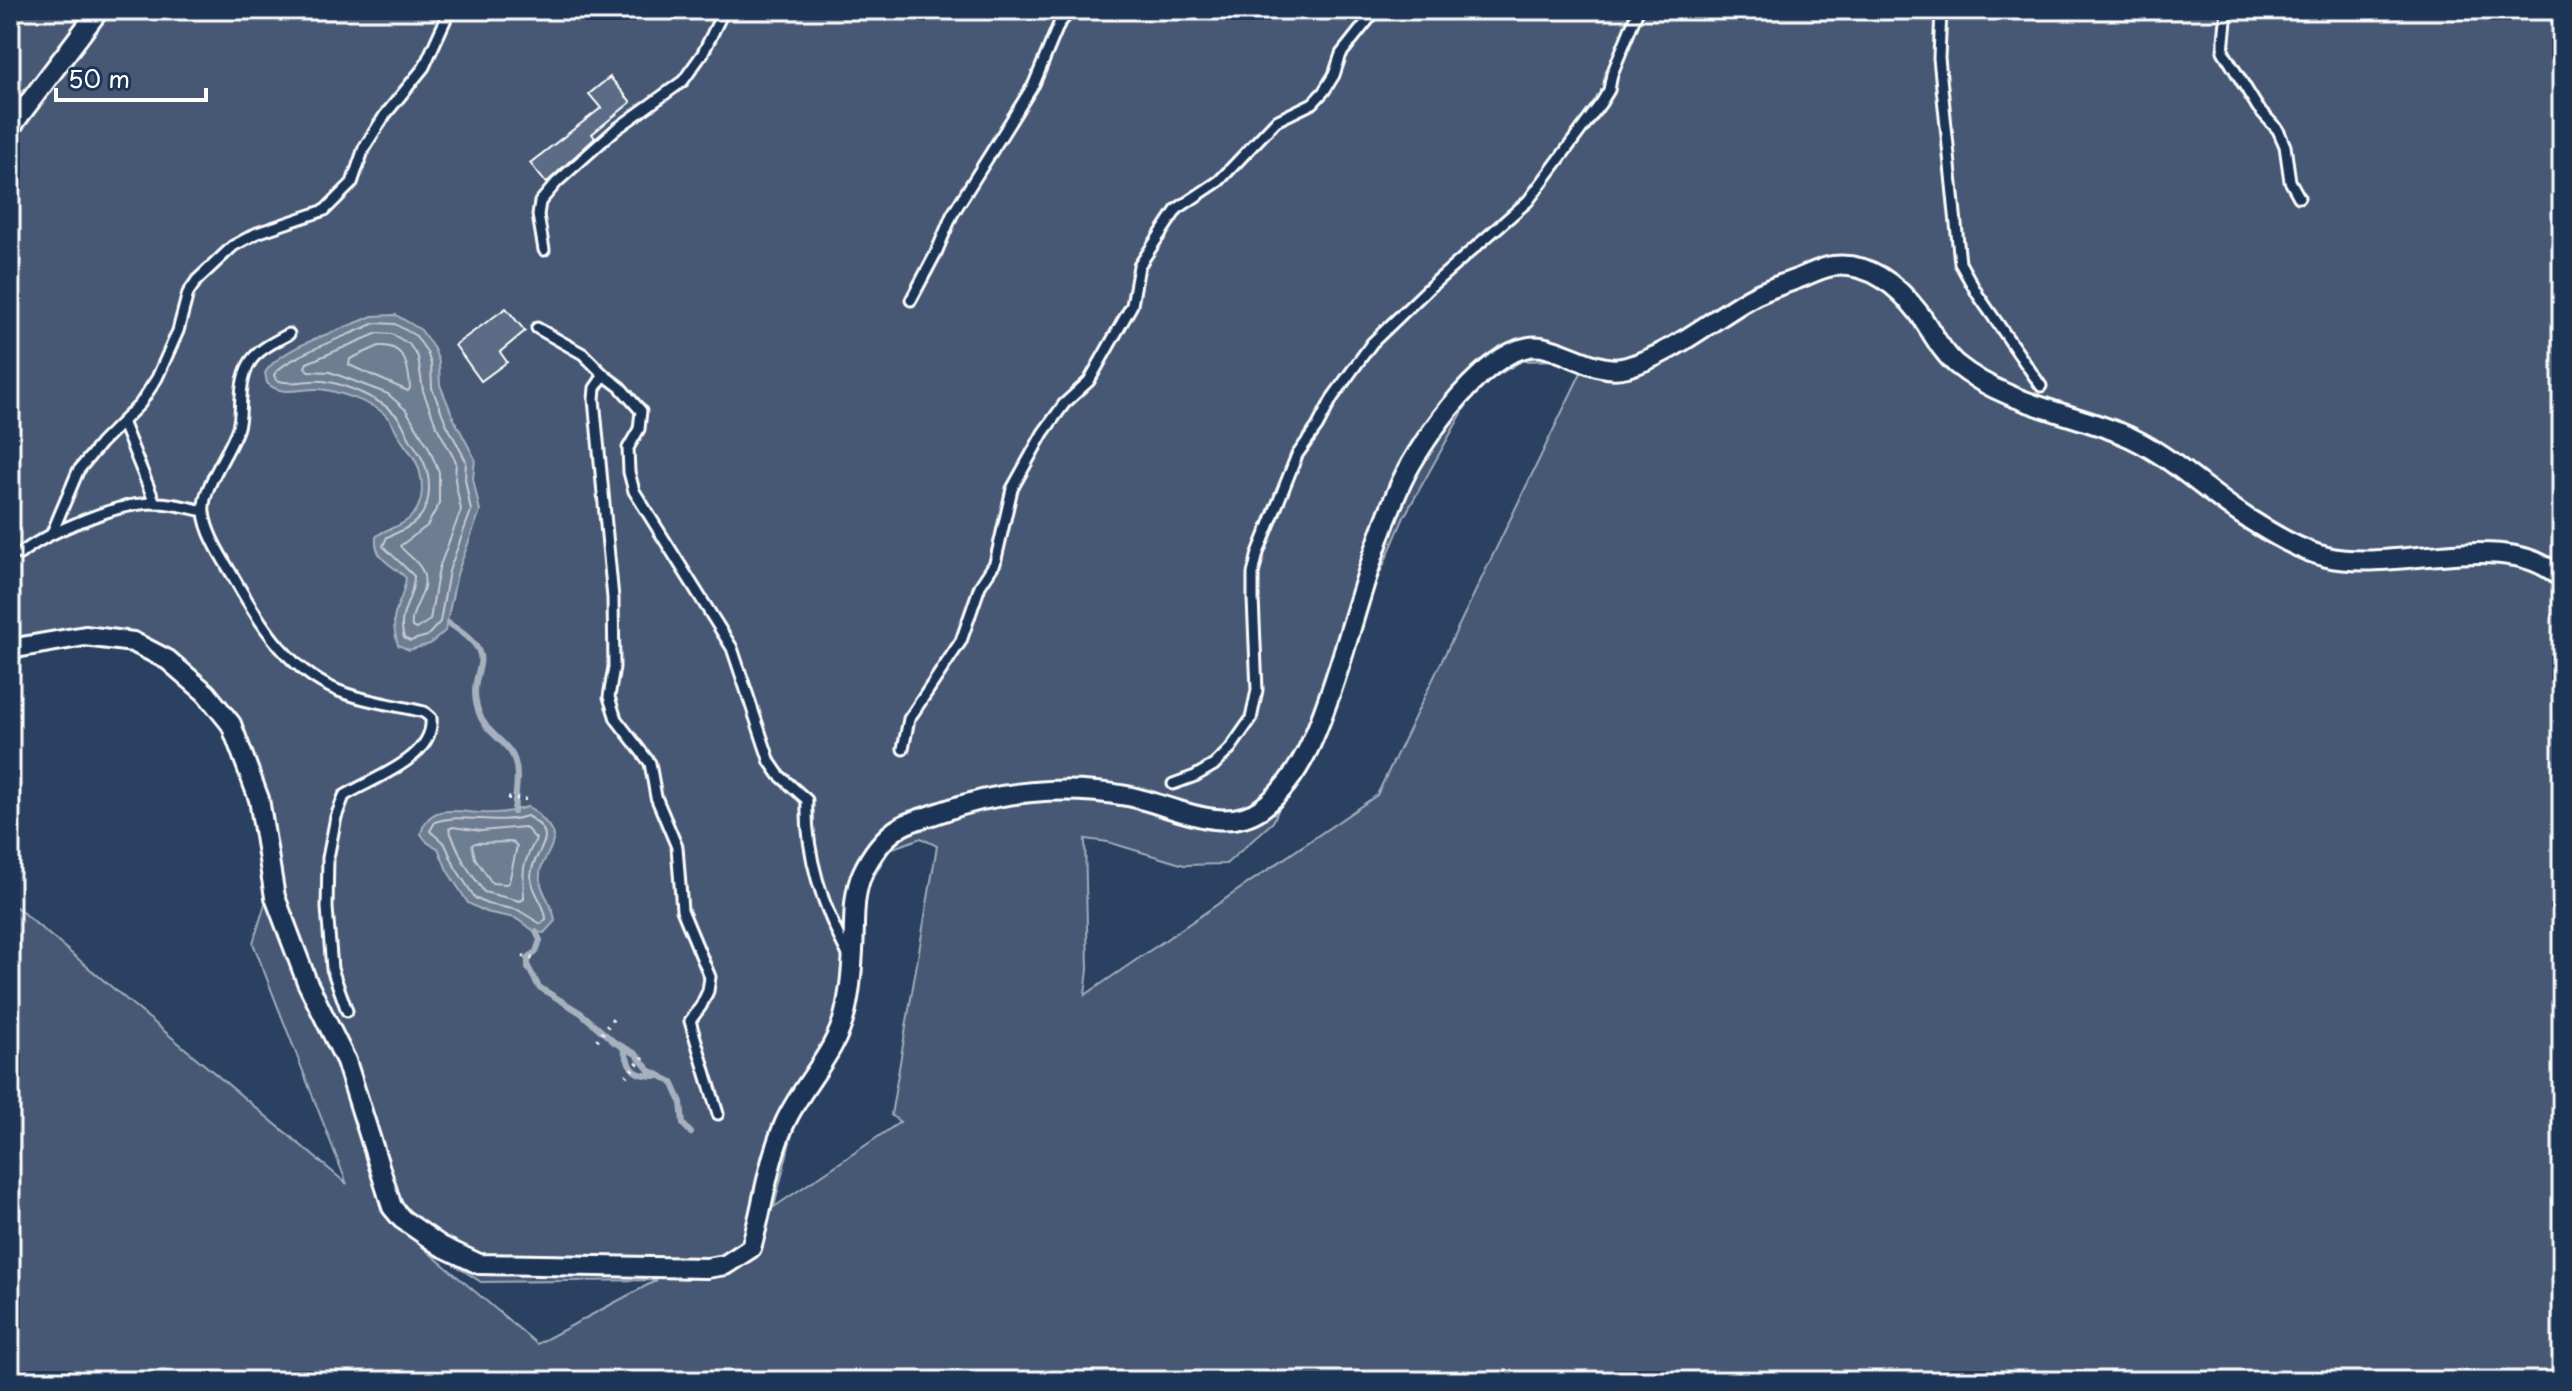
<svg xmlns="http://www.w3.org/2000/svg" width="2572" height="1391" font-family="'Playpen Sans',sans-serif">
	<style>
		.green { fill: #465975; stroke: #a2acba; stroke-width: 2; fill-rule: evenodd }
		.water { fill: #6d7d92; stroke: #a7b1be; stroke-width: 2 }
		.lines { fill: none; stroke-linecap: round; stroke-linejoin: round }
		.shore { stroke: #c5cbd3; stroke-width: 2 }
		.stream { stroke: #a7b1be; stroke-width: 6 }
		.building { fill: #5b6c86; stroke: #fff; stroke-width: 2 }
		.service-casing { stroke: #fff; stroke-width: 15 }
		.minor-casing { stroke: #fff; stroke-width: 24 }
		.path { stroke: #fff; stroke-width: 4; stroke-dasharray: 2 6; stroke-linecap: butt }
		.service { stroke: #1d3557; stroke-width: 9 }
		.minor { stroke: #1d3557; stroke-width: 18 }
	</style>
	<rect width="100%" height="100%" fill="#2a4161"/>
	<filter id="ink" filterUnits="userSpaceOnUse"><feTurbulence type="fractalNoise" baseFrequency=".0125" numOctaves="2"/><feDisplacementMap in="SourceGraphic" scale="16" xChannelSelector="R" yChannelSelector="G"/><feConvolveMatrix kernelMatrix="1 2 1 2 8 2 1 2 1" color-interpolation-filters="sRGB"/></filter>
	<g filter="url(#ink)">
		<path class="green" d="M10,10H2562V1381H10V902L347,1184L253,943L276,868L240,733L154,643L96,628L10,646ZM1589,356L1377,795L1085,995L1088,969L1085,839L1108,842L1184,865L1226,864L1273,822L1404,517L1476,388L1522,361L1561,360ZM921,838L937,846L891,1115L900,1122L774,1207L795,1122L851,1030L863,895L890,849ZM407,1234L481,1282L657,1280L537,1344Z"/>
		<g class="water">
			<path d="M372,316L396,315L421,330L434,349L439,362L440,385L454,419L475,459L473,479L480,511L457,574L445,631L430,644L409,650L398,645C387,608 402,610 406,578C392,564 374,560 376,537C384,529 393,529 403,523C430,507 425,469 407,448C396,435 394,419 378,409C364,401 342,393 326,390C306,385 284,399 267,383L265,373C281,346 343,330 372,316Z"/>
			<path d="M527,807C536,810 540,816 546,823C566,844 537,857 540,880C542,895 554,905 555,921L544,933L536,932L515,918L486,912L468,903L447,870L438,848L428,843L421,834C428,802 458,812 481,813C497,814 512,812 527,807Z"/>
		</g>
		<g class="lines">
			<g class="shore">
				<path d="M375,323L395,324L416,336L427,352L431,364L432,388L446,423L466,461L465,479L471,511L449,571L440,622L427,636L410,641L404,638C396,612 414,601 414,576L383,546L387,537C413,527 430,516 429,486C429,468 421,455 411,441C405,432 404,423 396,415C382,400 345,384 324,381C308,379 292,386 276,380L274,375C284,357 353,334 375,323Z"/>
				<path d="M378,333L392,334L409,344L418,357L423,391L437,427L456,462L455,480L461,510L439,568L430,620L416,629L412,627C409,608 432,591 422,570C417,560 406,554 400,546L427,526L439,504V472L428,446L406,410L388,394L330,372L308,371L305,367L307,363Z"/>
				<path d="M379,346C405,344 409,367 410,388L408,391L349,365L350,359Z"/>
				<path d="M527,816C565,837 531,850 531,877C532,893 546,905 546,919L541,924L518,910L487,904L475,898L455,867L445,844L430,831L435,822C463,812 495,826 527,816Z"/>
				<path d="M525,827L536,839C521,867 523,868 524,899L520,901L484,892L464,863L449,829L453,827L481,831Z"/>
				<path d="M513,842L517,846L509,882L506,884L492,883L475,858L472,845L475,843Z"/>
			</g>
			<g class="stream">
				<path d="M448,623C509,661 462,666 479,713C484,729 500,738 510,751C522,768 515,793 514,812"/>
				<path d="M536,932L540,940L536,952L528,958V967L539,987L581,1013L614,1042L636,1054L649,1070L672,1082L681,1102L683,1124L691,1133"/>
				<path d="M623,1048C632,1071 632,1076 659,1076"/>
			</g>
		</g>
		<g class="building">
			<path d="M610,77L631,102L592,134L595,138L546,183L530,163L601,108L589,94Z"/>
			<path d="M506,308L525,331L500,352L507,362L481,381L455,345Z"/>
		</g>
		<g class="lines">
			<g class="service-casing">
				<g id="service">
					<path d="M1941,10L1939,58L1960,263L1978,295L2041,386"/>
					<path d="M2227,10L2223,51L2258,108L2278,130L2285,146L2290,181L2299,197"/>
					<path d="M2551,10L2562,24"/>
					<path d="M544,250L538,215L540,202L557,182L615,130L683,81L703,53L724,10"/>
					<path d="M911,300L936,253L952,215L1034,84L1059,24L1071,10"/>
					<path d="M537,328L583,354L604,375L620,387L641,411L639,429L628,448L629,472L634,491L732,648L770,762L779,775L807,800C805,854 824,910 849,957"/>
					<path d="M289,334C257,351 243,358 241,397C240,407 241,417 238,427C231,451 201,488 204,512C206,534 223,559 234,578C261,626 292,676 347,694C371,702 399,706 424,712L431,718C435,759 372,778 344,796L336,817L328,858L327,908L332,969L347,1011"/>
					<path d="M604,375L595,388L594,399L613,598L614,667L609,697L616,719L650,763L656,797L677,847L682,910L710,977L708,991L701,1006L690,1021L718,1114"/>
					<path d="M123,424L155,503"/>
					<path d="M52,533L78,471L101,443L140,404L157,378L178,331L188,293L197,280L233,246L257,233L325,210L352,183L364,148L385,115L424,67L450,10"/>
					<path d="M20,554C44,534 110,507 141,504C163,501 183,506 203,511"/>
					<path d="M903,749L909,719L961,641L980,586L995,563L1012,489L1043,433L1064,404L1089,381L1132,305L1139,266L1177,209L1219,181L1276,121L1313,103L1324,91L1334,75L1341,54L1376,10"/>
					<path d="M1173,784L1195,776L1214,765L1230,749L1251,719L1257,690L1253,599V574L1258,553L1297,455L1317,427L1333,397L1372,343L1431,286L1528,201L1601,103L1609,90L1612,74L1638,10"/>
				</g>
			</g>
			<g class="minor-casing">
				<g id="minor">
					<path d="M10,128L99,10"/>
					<path d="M10,649L85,636L133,642L168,660L206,693L231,724L259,799L275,897L307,982L346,1061L392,1207L402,1219L441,1246L479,1264L707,1268L725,1265L751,1248C763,1208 767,1164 784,1125C800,1087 836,1054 845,1013C850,993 852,970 853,950C855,924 852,898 862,874C870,856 884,836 902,826C913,820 927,817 938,813C998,791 1064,785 1127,796C1168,803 1222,837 1262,808C1307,774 1323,714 1340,664C1359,603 1375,541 1401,483C1420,442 1491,338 1542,347C1569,352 1600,375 1627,367C1672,354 1710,321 1750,298C1764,290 1781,285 1797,279C1808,275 1822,267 1833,266C1869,262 1898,286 1919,313C1931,330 1940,350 1956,364C2004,403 2064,411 2120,433C2168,452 2204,491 2247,518C2271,533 2300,551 2327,557C2397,573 2509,526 2562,579"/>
				</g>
			</g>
			<g class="path">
				<path d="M508,798L526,799"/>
				<path d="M523,956L537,960"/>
				<path d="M597,1040L613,1019"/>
				<path d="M626,1076L647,1053"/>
			</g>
			<use href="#service" class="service"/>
			<use href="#minor" class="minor"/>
		</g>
	</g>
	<rect width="2572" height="1391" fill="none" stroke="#1d3557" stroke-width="40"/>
	<rect x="20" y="20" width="2532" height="1351" fill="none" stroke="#fff" stroke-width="3" filter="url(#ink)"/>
	<path d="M56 88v12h150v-12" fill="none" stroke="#ffffff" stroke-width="4"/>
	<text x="68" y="88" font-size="24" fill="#ffffff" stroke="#1d3557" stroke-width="6" paint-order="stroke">50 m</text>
</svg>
